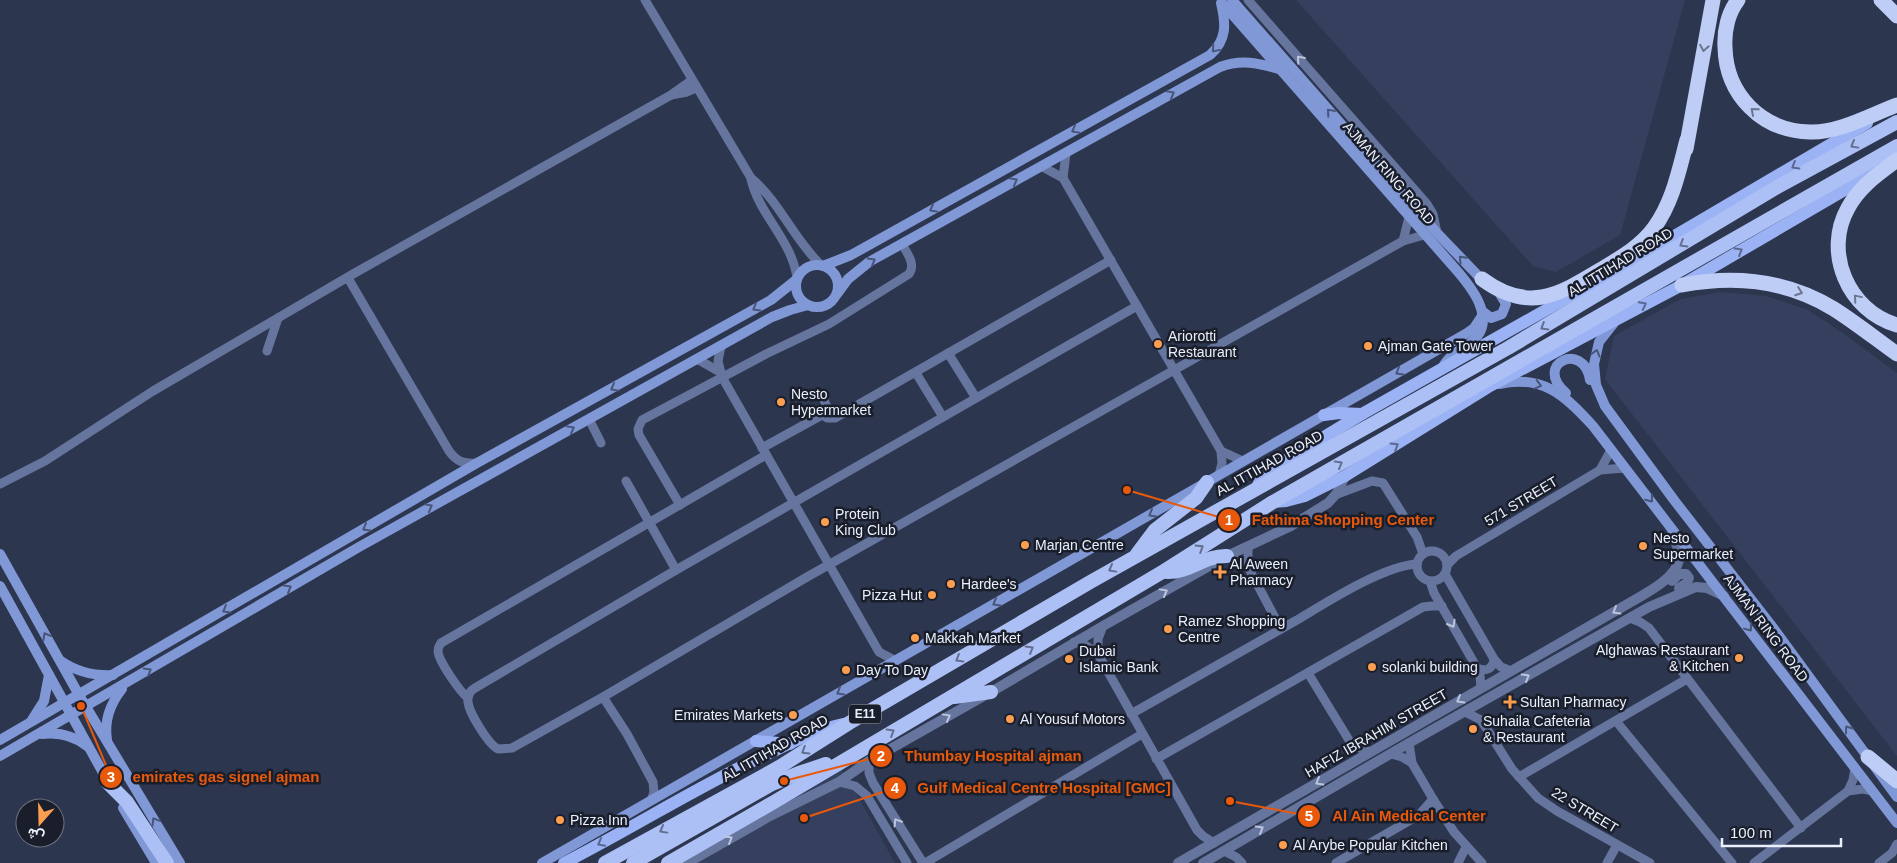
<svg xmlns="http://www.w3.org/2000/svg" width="1897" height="863" font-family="Helvetica,Vazirmatn,sans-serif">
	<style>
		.built { fill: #35405e }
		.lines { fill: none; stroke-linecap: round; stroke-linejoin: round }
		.minor { stroke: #66759e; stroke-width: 9 }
		.tertiary { stroke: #66759e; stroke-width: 10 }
		.secondary { stroke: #8198d7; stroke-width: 10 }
		.primary { stroke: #9bb3f5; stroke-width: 12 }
		.trunk { stroke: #acc0f5; stroke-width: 14 }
		.motorway { stroke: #becdf5; stroke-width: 15 }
		.oneway { stroke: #6c7690 }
		.oneway2 { stroke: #485578 }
		.oneway3 { stroke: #bcc5dc }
		.oneway4 { stroke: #636f90 }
		.oneway5 { stroke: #5a6890 }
		.poi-dot { fill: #fb9e50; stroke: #1a1e2a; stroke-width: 2 }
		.labels { text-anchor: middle; stroke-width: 5; stroke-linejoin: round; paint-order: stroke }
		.shield { fill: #1a1e2a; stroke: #acb1be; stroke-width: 1 }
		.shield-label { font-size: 12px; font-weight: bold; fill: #ebf0fd }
		.street-label { font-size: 14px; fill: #ebf0fd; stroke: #1a1e2a }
		.poi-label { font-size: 14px; fill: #ebf0fd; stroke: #1a1e2a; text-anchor: start }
		.leader { fill: none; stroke: #e8590c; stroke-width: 2 }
		.callout-dot { fill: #e8590c; stroke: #1a1e2a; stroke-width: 2 }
		.mark-label { font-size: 15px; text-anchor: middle; font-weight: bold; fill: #fff }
		.callout-label { font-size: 15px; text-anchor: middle; font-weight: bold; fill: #e8590c; stroke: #1a1e2a; stroke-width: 5; stroke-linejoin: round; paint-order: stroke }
	</style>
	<rect width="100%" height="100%" fill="#2d364f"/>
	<g class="built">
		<path d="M1296,0H1685L1620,235L1556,272L1533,266Z"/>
		<path d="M1721,292L1766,296L1808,310L1843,333L1897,373V756L1605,379L1614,336L1681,299Z"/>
		<path d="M835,766L845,773L895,863H660L824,767Z"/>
	</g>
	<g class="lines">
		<g class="minor">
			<path d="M645,0L751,178C780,202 794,240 821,265"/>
			<path d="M1248,0L1427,204L1433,214L1437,233"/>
			<path d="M671,95L687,92L696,88"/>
			<path d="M1041,166L1063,178L1221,451L1222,463L1219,475"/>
			<path d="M1063,178L1066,153"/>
			<path d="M751,179C759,215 792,240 797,278"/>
			<path d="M1403,241L1409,217"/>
			<path d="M348,278L449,451C457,462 464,464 477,463"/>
			<path d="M1137,306L676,570L475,688C470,691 467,696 468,702C469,713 489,745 498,749L512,748L603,697L807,577L1403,241L1424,235"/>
			<path d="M721,346L718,361L722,377L879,652L896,661"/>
			<path d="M267,351L278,318"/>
			<path d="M948,353L976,398"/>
			<path d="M697,359L720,372"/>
			<path d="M916,373L943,417"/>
			<path d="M822,415L827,418H835L1111,260"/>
			<path d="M589,419L601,443"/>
			<path d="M762,448L822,415L827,407L824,400"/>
			<path d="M1221,451L1243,461"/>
			<path d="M1600,470L1611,450"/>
			<path d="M626,481L676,570"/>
			<path d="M0,484L45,461L153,391L353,274L671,95L692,80"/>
			<path d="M1335,495L1372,481L1383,483L1417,537L1423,554"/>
			<path d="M680,505L639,435L638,429L642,420L766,354L829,324L909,274C916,264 907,253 902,244"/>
			<circle cx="1432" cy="566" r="15"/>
			<path d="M1227,556L1239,560L1248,567L1281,629"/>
			<path d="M1447,565L1456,556L1600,470L1625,468"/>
			<path d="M1248,567V547"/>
			<path d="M1445,574L1494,659L1501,667L1511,671"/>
			<path d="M1430,581L1434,593L1477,668L1480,675L1481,688"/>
			<path d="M1630,618L1640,622L1649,628L1801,828"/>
			<path d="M1074,642L1085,645L1098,654L1197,830L1203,836L1214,843"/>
			<path d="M1098,654V639L1103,626"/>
			<path d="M1477,668C1486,672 1493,669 1494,659"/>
			<path d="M1308,673L1352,745L1370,752"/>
			<path d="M603,697L627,734L653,782L654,792L651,801"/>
			<path d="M468,698C460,692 438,660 438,651C438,647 439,646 441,643L766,455"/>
			<path d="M1465,712L1481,720L1512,769L1538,798L1557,811L1650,863"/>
			<path d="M1131,714C1186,683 1242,651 1297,620C1327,602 1383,566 1417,564"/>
			<path d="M1616,721L1732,863"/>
			<path d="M1409,743L1412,763L1433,799L1454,832L1482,863"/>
			<path d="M1391,754L1402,757L1412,763"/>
			<path d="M1156,759L1423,607L1432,606H1442"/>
			<path d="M869,761V773L873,783L923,863"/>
			<path d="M1519,777L1687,679"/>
			<path d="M839,782L855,786L867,796L907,863"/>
			<path d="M1848,791L1853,780L1855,768"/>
			<path d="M1224,851L1236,857L1242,863"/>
			<path d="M925,863L1142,734"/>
			<path d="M1336,863L1419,815L1433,799"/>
			<path d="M1458,863L1466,847"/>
			<path d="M1607,863L1617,845"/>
			<path d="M1754,863L1848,791L1863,789L1873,791"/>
			<path d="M1879,863L1892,853L1897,844"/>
		</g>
		<g class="tertiary">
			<path d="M1672,581L1679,574H1686L1689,578L1687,583L1679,588"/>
			<path d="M687,863L770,816L839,782L869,761L991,692L1103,626L1227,556L1291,526L1328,503L1337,493L1345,476"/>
			<path d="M1178,863L1619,609C1636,598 1678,580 1679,558C1679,549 1675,540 1672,532"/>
			<path d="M1203,863L1409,743L1649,607L1696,587L1707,588L1724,596"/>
		</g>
		<g class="secondary">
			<path d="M1232,0L1437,233L1486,284"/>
			<path d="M1223,4L1452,265C1470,285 1501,321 1469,344C1459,351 1448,356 1443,367"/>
			<circle cx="817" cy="286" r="21"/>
			<path d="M823,266L851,255L1210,55C1227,40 1226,24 1221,3"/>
			<path d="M837,294L848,279L869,262L1220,67C1241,59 1258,63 1279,69"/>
			<path d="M1482,311L1491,318L1502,314L1506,304L1500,294"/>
			<path d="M1614,323L1599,342L1594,364L1596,385L1605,406L1674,500L1771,625L1897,797"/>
			<path d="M1499,384C1543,374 1566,396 1593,426L1897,823"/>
			<path d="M1566,393C1532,364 1584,340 1590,380"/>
			<path d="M0,554L79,695L180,863"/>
			<path d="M0,586L112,789"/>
			<path d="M61,661C77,672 94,676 113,675"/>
			<path d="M32,720L44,701L49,675"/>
			<path d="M42,734C59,732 73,735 87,746"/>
			<path d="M0,740L477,463L771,300L796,280"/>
			<path d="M107,740C104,721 110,704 122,689"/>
			<path d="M0,756L359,547L772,317L790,310L808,305"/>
			<path d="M123,808L156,863"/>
			<path d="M542,863L1467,333L1474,328L1482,316"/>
		</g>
		<g class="primary">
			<path d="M1324,415L1339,413L1362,414"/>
			<path d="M1257,488L1261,478L1268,471L1362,414L1620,268L1867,123"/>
			<path d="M1273,502L1286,501L1305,496L1345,476L1490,386L1682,285L1877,171"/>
			<path d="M756,741L790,744"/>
			<path d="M564,863C631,829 695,788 763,756C789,744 815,730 844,724"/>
		</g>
		<g class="trunk">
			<path d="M1137,554L1155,530L1196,498L1207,482"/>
			<path d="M1167,572C1189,573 1205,555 1227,556"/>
			<path d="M954,697L991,692"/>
			<path d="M108,783L127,802L167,863"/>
			<path d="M605,863L781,766L849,723L1092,581L1508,348L1779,186L1897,122"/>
			<path d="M633,863L772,784L799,773L826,764"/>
			<path d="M668,863L774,802L1164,571L1273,502L1897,146"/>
		</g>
		<g class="motorway">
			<path d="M1738,0C1728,13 1724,31 1725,47C1726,95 1762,131 1810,132C1839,133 1870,115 1897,105"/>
			<path d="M1881,0L1897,16"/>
			<path d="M1686,149L1713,0"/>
			<path d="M1897,160C1878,174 1859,187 1848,208C1823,252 1848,311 1897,325"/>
			<path d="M1482,279C1528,313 1557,296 1600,270C1620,258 1640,247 1654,228C1673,202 1679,170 1687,140"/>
			<path d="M1682,285C1735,275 1787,280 1834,309C1856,323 1876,339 1897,354"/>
			<path d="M1868,757L1897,781"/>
		</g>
	</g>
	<defs><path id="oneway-chevron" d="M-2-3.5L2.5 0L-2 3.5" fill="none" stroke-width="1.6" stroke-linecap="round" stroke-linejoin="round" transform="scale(1.25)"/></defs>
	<g class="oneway">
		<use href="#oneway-chevron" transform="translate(1704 48) rotate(100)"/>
		<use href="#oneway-chevron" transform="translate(1754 111) rotate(-139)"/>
		<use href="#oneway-chevron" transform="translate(1799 292) rotate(20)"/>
		<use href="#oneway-chevron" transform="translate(1857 298) rotate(-130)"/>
	</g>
	<g class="oneway2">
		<use href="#oneway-chevron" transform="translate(1215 49) rotate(130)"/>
		<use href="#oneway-chevron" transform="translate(1171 94) rotate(-29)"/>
		<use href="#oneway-chevron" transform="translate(1330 112) rotate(-131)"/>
		<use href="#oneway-chevron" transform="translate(1075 130) rotate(151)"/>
		<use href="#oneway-chevron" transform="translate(1014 181) rotate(-29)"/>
		<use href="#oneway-chevron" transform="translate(933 209) rotate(151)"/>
		<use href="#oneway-chevron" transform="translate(1462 259) rotate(-134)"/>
		<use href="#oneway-chevron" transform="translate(872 261) rotate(-30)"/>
		<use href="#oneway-chevron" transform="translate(756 308) rotate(150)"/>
		<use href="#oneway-chevron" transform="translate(1596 353) rotate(-75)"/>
		<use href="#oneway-chevron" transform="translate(1399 372) rotate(150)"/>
		<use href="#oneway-chevron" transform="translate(1538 385) rotate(15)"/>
		<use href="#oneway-chevron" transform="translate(614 388) rotate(151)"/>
		<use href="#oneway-chevron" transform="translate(571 429) rotate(-29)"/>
		<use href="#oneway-chevron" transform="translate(1650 499) rotate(52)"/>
		<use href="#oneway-chevron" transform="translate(429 507) rotate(-29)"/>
		<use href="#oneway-chevron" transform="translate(1152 514) rotate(150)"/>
		<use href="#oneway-chevron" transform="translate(366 528) rotate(150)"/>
		<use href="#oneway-chevron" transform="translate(288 588) rotate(-30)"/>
		<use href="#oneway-chevron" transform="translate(996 603) rotate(150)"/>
		<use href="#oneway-chevron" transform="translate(226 610) rotate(150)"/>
		<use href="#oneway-chevron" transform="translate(1749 628) rotate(53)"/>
		<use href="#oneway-chevron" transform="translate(46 636) rotate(-119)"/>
		<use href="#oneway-chevron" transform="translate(148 671) rotate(-31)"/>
		<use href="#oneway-chevron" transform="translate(840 692) rotate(150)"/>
		<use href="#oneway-chevron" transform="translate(1848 729) rotate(-126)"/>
		<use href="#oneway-chevron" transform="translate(155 821) rotate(-121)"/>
	</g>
	<g class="oneway3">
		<use href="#oneway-chevron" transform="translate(1300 59) rotate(-131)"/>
		<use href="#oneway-chevron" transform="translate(1164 592) rotate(-29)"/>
		<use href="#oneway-chevron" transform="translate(1616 611) rotate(150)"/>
		<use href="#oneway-chevron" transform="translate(1452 624) rotate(60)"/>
		<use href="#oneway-chevron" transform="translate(1526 677) rotate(-30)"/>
		<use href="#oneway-chevron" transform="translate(1460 700) rotate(150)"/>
		<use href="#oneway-chevron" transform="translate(947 717) rotate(-29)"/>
		<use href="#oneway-chevron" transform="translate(1319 782) rotate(150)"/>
		<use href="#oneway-chevron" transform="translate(897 822) rotate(-122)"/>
		<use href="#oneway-chevron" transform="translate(1260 829) rotate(-30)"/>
		<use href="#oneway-chevron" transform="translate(729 839) rotate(-30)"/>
	</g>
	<g class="oneway4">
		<use href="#oneway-chevron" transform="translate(1854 145) rotate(151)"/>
		<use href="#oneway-chevron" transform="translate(1683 244) rotate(149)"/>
		<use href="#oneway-chevron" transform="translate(1544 327) rotate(149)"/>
		<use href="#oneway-chevron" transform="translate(1339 464) rotate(-30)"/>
		<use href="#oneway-chevron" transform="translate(1200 548) rotate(-32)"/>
		<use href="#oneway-chevron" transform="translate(1112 569) rotate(151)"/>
		<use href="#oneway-chevron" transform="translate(1030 649) rotate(-31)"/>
		<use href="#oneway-chevron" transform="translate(959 659) rotate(150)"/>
		<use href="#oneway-chevron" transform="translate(891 732) rotate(-31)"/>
		<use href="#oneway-chevron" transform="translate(805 751) rotate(148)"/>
		<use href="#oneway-chevron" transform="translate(663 830) rotate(151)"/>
	</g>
	<g class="oneway5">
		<use href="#oneway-chevron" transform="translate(1795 166) rotate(149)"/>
		<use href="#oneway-chevron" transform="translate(1739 251) rotate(-31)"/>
		<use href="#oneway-chevron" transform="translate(1643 305) rotate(-27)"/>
		<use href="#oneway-chevron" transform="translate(1395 446) rotate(-32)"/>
		<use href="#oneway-chevron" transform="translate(601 843) rotate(152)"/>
	</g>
	<g class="poi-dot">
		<circle cx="1158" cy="344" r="5"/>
		<circle cx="1368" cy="346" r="5"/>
		<circle cx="781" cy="402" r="5"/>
		<circle cx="825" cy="522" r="5"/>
		<circle cx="1025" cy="545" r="5"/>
		<circle cx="1643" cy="546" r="5"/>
		<path d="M1217.5 564.5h5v5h5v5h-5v5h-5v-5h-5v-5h5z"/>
		<circle cx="951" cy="584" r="5"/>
		<circle cx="932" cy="595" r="5"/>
		<circle cx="1168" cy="629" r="5"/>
		<circle cx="915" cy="638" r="5"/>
		<circle cx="1739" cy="658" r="5"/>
		<circle cx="1069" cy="659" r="5"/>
		<circle cx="1372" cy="667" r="5"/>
		<circle cx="846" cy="670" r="5"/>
		<path d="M1507.5 694.5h5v5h5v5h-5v5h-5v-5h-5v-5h5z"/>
		<circle cx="793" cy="715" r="5"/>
		<circle cx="1010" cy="719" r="5"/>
		<circle cx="1473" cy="729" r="5"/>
		<circle cx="560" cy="820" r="5"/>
		<circle cx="1283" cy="845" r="5"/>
	</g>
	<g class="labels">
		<rect class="shield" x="849" y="704.5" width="32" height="19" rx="4"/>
		<g class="shield-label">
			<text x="865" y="718">E11</text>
		</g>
		<g class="street-label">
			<text transform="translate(1389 173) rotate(49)" y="5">AJMAN RING ROAD</text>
			<text transform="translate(1620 262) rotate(-31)" y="5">AL ITTIHAD ROAD</text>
			<text transform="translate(1269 463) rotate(-29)" y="5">AL ITTIHAD ROAD</text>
			<text transform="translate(1521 501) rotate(-31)" y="5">571 STREET</text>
			<text transform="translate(1766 628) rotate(53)" y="5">AJMAN RING ROAD</text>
			<text transform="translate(1376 733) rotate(-30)" y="5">HAFIZ IBRAHIM STREET</text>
			<text transform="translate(775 748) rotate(-30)" y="5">AL ITTIHAD ROAD</text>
			<text transform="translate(1585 810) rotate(31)" y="5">22 STREET</text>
		</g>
		<g class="poi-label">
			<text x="1168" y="341">Ariorotti<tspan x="1168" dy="16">Restaurant</tspan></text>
			<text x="1378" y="351">Ajman Gate Tower</text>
			<text x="791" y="399">Nesto<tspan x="791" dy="16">Hypermarket</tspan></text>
			<text x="835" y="519">Protein<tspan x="835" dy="16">King Club</tspan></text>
			<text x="1653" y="543">Nesto<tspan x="1653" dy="16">Supermarket</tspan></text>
			<text x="1035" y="550">Marjan Centre</text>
			<text x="1230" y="569">Al Aween<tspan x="1230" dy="16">Pharmacy</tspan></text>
			<text x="961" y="589">Hardee's</text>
			<text x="922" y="600" text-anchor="end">Pizza Hut</text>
			<text x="1178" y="626">Ramez Shopping<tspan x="1178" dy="16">Centre</tspan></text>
			<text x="925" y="643">Makkah Market</text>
			<text x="1729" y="655" text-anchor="end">Alghawas Restaurant<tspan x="1729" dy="16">&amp; Kitchen</tspan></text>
			<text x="1079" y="656">Dubai<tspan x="1079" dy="16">Islamic Bank</tspan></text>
			<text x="1382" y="672">solanki building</text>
			<text x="856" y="675">Day To Day</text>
			<text x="1520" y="707">Sultan Pharmacy</text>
			<text x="783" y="720" text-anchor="end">Emirates Markets</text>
			<text x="1020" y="724">Al Yousuf Motors</text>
			<text x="1483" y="726">Suhaila Cafeteria<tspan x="1483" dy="16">&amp; Restaurant</tspan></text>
			<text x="570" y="825">Pizza Inn</text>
			<text x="1293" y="850">Al Arybe Popular Kitchen</text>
		</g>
	</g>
	<path class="leader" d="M1127 490L1229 520M784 781L881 756M81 706L111 777M804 818L895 788M1230 801L1309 816"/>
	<g class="callout-dot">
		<circle cx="1127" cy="490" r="5"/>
		<circle cx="784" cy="781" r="5"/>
		<circle cx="81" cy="706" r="5"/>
		<circle cx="804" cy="818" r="5"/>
		<circle cx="1230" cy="801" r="5"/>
		<circle cx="1229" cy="520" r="12"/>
		<circle cx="881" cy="756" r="12"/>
		<circle cx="111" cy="777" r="12"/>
		<circle cx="895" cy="788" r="12"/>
		<circle cx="1309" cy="816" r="12"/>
	</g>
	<g class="mark-label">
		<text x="1229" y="525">1</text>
		<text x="881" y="761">2</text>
		<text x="111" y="782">3</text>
		<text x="895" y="793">4</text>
		<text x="1309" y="821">5</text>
	</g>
	<g class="callout-label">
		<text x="1343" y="525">Fathima Shopping Center</text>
		<text x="993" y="761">Thumbay Hospital ajman</text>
		<text x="226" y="782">emirates gas signel ajman</text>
		<text x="1044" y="793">Gulf Medical Centre Hospital [GMC]</text>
		<text x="1409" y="821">Al Ain Medical Center</text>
	</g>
	<g transform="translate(40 823) rotate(200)"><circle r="24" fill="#1a1e2a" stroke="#6e727e"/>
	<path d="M0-4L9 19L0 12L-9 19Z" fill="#fb9e50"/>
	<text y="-8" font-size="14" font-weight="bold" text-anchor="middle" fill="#ebf0fd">ش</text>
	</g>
	<path d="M1722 838v8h119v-8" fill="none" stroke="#ebf0fd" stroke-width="2.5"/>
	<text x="1730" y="838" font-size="15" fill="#ebf0fd" stroke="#1a1e2a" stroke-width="4" paint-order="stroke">100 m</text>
</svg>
